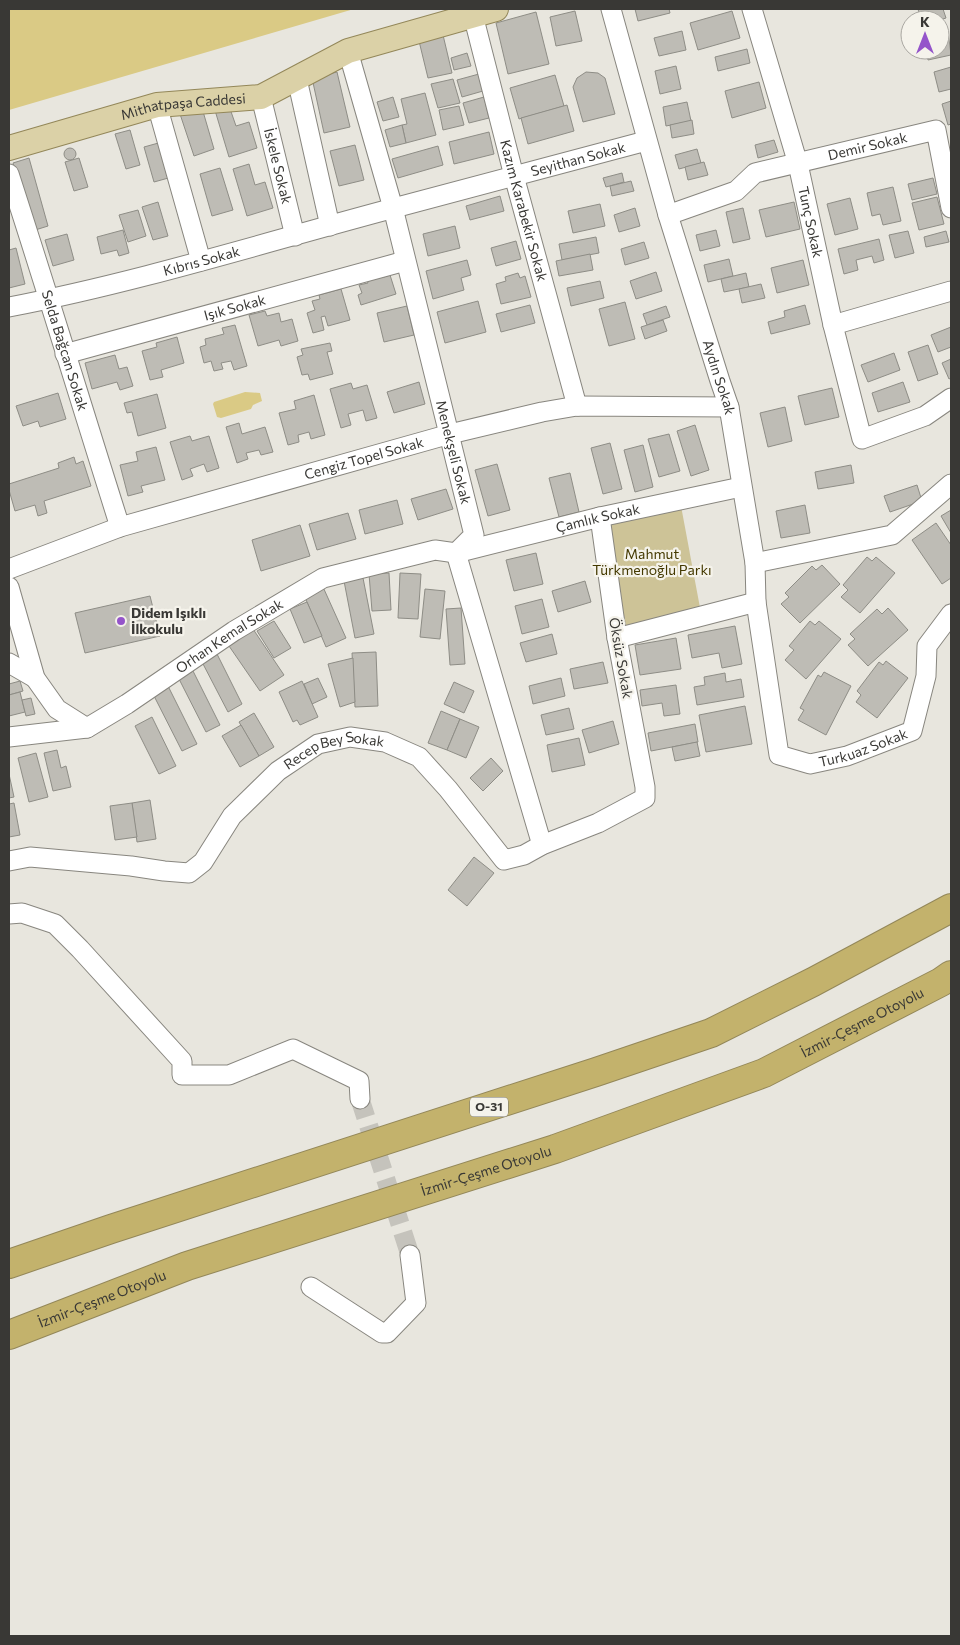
<svg xmlns="http://www.w3.org/2000/svg" width="960" height="1645" font-family="Commissioner,sans-serif">
	<style>
		.green { fill: #cdc397 }
		.water { fill: #daca85 }
		.building { fill: #bebcb5; stroke: #8e8d86 }
		.lines { fill: none; stroke-linecap: round; stroke-linejoin: round }
		.minor-tunnel { stroke: #c5c3bc; stroke-width: 19; stroke-dasharray: 19 9; stroke-linecap: butt }
		.minor-casing { stroke: #88867f; stroke-width: 21 }
		.major-casing { stroke: #938759; stroke-width: 26 }
		.highway-casing { stroke: #938759; stroke-width: 30 }
		.minor { stroke: #fff; stroke-width: 19 }
		.major { stroke: #dbd1a7; stroke-width: 24 }
		.highway { stroke: #c3b26c; stroke-width: 28 }
		.poi-dot { fill: #9454ca; stroke: #f5f3eb; stroke-width: 2 }
		.labels { text-anchor: middle; stroke-width: 4.5; stroke-linejoin: round; paint-order: stroke }
		.shield { fill: #f5f3eb; stroke: #71706c; stroke-width: 1 }
		.shield-label { font-size: 12px; font-weight: bold; fill: #393835 }
		.street-label { font-size: 14px; fill: #393835; stroke: #f5f3eb }
		.park-label { font-size: 14px; fill: #443900; stroke: #f5f3eb }
		.poi-label { font-size: 14px; font-weight: bold; fill: #393835; stroke: #f5f3eb; text-anchor: start }
	</style>
	<rect width="100%" height="100%" fill="#e8e6de"/>
	<path class="green" d="M681,506L701,613L627,631L606,524Z"/>
	<g class="water">
		<path d="M9,9H354L9,110Z"/>
		<path d="M245,392L260,393L262,401L253,405L251,409L221,418L217,417L213,404L214,402Z"/>
	</g>
	<g class="building">
		<path d="M635,9H669L670,13L638,21Z"/>
		<path d="M918,9H943L946,18L940,20H921Z"/>
		<path d="M575,11L582,41L556,46L550,17Z"/>
		<path d="M732,11L740,38L698,50L690,23Z"/>
		<path d="M536,12L549,64L508,74L496,23Z"/>
		<path d="M682,31L686,50L659,56L654,38Z"/>
		<path d="M948,31L951,55L928,60L926,50H940V33Z"/>
		<path d="M443,35L452,73L428,78L419,41Z"/>
		<path d="M747,49L750,63L718,71L715,57Z"/>
		<path d="M467,53L471,66L454,70L451,58Z"/>
		<path d="M676,66L681,89L660,94L655,71Z"/>
		<path d="M951,67V89L939,92L934,72Z"/>
		<path d="M337,72L350,127L324,133L312,78Z"/>
		<path d="M586,72L598,73L605,78L615,114L583,122L573,87L577,78Z"/>
		<path d="M479,74L483,91L462,97L457,80Z"/>
		<path d="M555,75L564,106L519,119L510,88Z"/>
		<path d="M453,79L460,103L438,108L431,84Z"/>
		<path d="M759,82L766,108L732,118L725,91Z"/>
		<path d="M425,93L436,135L406,143L402,125L407,124L401,99Z"/>
		<path d="M393,97L399,117L383,121L377,102Z"/>
		<path d="M484,97L489,118L469,123L463,103Z"/>
		<path d="M951,101V124L948,125L942,104Z"/>
		<path d="M687,102L691,121L666,126L663,107Z"/>
		<path d="M228,103L236,126L249,122L257,148L229,157L214,107Z"/>
		<path d="M567,105L574,131L528,144L521,118Z"/>
		<path d="M459,106L464,125L443,130L439,110Z"/>
		<path d="M202,108L214,149L194,156L180,114Z"/>
		<path d="M692,120L694,134L672,138L670,125Z"/>
		<path d="M402,125L406,143L390,147L385,130Z"/>
		<path d="M130,130L140,165L126,169L115,134Z"/>
		<path d="M489,132L494,154L454,164L449,142Z"/>
		<path d="M774,140L778,152L758,158L755,145Z"/>
		<path d="M162,142L172,177L154,182L144,147Z"/>
		<path d="M355,145L364,180L339,186L330,151Z"/>
		<path d="M438,146L443,165L398,178L392,159Z"/>
		<circle cx="70" cy="154" r="6"/>
		<path d="M697,149L701,163L679,169L675,155Z"/>
		<path d="M29,158L48,226L32,231L13,163Z"/>
		<path d="M79,158L88,187L74,191L65,162Z"/>
		<path d="M704,162L708,175L688,180L685,167Z"/>
		<path d="M249,164L255,185L265,182L273,208L247,216L233,169Z"/>
		<path d="M220,168L233,210L212,216L200,174Z"/>
		<path d="M622,173L624,182L606,187L603,178Z"/>
		<path d="M933,178L937,194L912,200L908,184Z"/>
		<path d="M631,181L634,191L612,196L610,186Z"/>
		<path d="M893,187L901,221L883,225L880,214L872,216L867,193Z"/>
		<path d="M500,196L504,211L470,220L466,206Z"/>
		<path d="M937,197L944,224L919,230L912,203Z"/>
		<path d="M850,198L858,229L835,235L827,204Z"/>
		<path d="M158,202L168,236L153,240L142,207Z"/>
		<path d="M794,202L800,229L766,237L759,210Z"/>
		<path d="M600,204L605,226L573,233L568,211Z"/>
		<path d="M635,208L640,226L619,232L614,215Z"/>
		<path d="M743,208L750,239L733,243L726,212Z"/>
		<path d="M138,210L146,236L128,242L119,215Z"/>
		<path d="M455,226L460,248L428,256L423,234Z"/>
		<path d="M123,230L129,253L119,256L117,250L101,254L97,237Z"/>
		<path d="M716,230L720,246L700,251L696,235Z"/>
		<path d="M908,231L914,253L895,258L889,235Z"/>
		<path d="M946,231L949,242L926,247L924,237Z"/>
		<path d="M67,234L74,260L53,266L45,240Z"/>
		<path d="M596,237L599,253L562,260L559,244Z"/>
		<path d="M879,239L884,260L874,263L872,256L856,260L858,270L844,274L838,249Z"/>
		<path d="M516,241L521,259L496,266L491,248Z"/>
		<path d="M644,242L649,258L625,265L621,249Z"/>
		<path d="M16,248L25,284L9,288V250Z"/>
		<path d="M590,254L593,270L559,276L556,261Z"/>
		<path d="M729,259L733,276L708,282L704,265Z"/>
		<path d="M467,260L471,275L461,278L464,290L433,299L426,271Z"/>
		<path d="M803,260L809,285L777,293L771,268Z"/>
		<path d="M656,272L662,291L636,299L630,281Z"/>
		<path d="M383,273L384,277L390,275L396,294L361,305L358,295L362,293L359,285L368,283L366,278Z"/>
		<path d="M518,273L520,278L525,276L531,297L501,304L496,284L506,281L505,277Z"/>
		<path d="M746,273L749,287L724,292L721,279Z"/>
		<path d="M600,281L604,298L571,306L567,288Z"/>
		<path d="M761,284L765,298L742,303L739,289Z"/>
		<path d="M341,289L350,320L328,326L325,316L321,317L324,330L313,333L307,313L315,310L312,301L320,299L319,295Z"/>
		<path d="M478,301L486,332L445,343L437,312Z"/>
		<path d="M625,302L635,339L609,346L599,309Z"/>
		<path d="M530,305L535,323L501,332L496,314Z"/>
		<path d="M805,305L810,324L771,334L768,322L785,317L784,311Z"/>
		<path d="M407,306L414,335L384,342L377,313Z"/>
		<path d="M666,306L670,317L647,325L643,314Z"/>
		<path d="M265,311L267,316L279,313L281,322L292,319L298,341L281,346L279,340L258,346L249,315Z"/>
		<path d="M663,320L667,331L645,339L641,327Z"/>
		<path d="M235,325L247,366L234,370L231,361L221,363L223,369L214,371L211,361L204,363L200,347L206,345L205,339L224,334L222,328Z"/>
		<path d="M951,327V347L938,352L931,335Z"/>
		<path d="M177,337L184,363L161,370L163,377L150,380L142,351L157,347L156,343Z"/>
		<path d="M330,343L332,351L327,352L333,374L310,380L308,374L302,375L297,357L303,355L301,349Z"/>
		<path d="M928,345L938,374L918,381L908,352Z"/>
		<path d="M894,353L900,370L868,382L861,365Z"/>
		<path d="M115,355L119,369L127,367L133,386L120,390L117,382L92,389L85,363Z"/>
		<path d="M951,359V378L949,379L942,363Z"/>
		<path d="M419,382L425,404L394,413L387,392Z"/>
		<path d="M903,382L910,402L878,412L872,393Z"/>
		<path d="M351,383L353,389L367,385L377,418L366,421L363,410L348,414L351,425L341,428L330,389Z"/>
		<path d="M832,388L839,417L805,425L798,396Z"/>
		<path d="M58,393L66,419L40,427L38,421L23,426L16,406Z"/>
		<path d="M157,394L166,428L138,436L132,412L127,413L124,403Z"/>
		<path d="M314,395L325,435L311,439L309,432L298,435L299,442L288,445L279,413L296,409L294,401Z"/>
		<path d="M785,407L792,441L768,447L760,413Z"/>
		<path d="M239,423L242,434L265,427L273,452L261,455L259,450L246,453L248,459L237,463L226,427Z"/>
		<path d="M695,425L709,470L691,476L677,431Z"/>
		<path d="M669,434L680,471L659,477L648,439Z"/>
		<path d="M190,436L192,441L209,436L219,468L207,472L204,464L190,469L193,476L182,480L170,442Z"/>
		<path d="M610,443L622,489L603,494L591,448Z"/>
		<path d="M643,445L653,487L635,492L624,450Z"/>
		<path d="M156,447L165,480L141,486L143,492L128,496L120,465L138,461L136,452Z"/>
		<path d="M74,457L76,464L83,461L91,486L44,501L47,513L38,516L35,505L15,511L9,490V484L59,468L58,463Z"/>
		<path d="M497,464L510,510L488,516L475,470Z"/>
		<path d="M851,465L854,483L818,489L815,472Z"/>
		<path d="M570,473L579,512L559,517L549,478Z"/>
		<path d="M917,485L922,501L890,512L884,496Z"/>
		<path d="M446,489L453,509L418,520L411,499Z"/>
		<path d="M397,500L403,524L365,534L359,510Z"/>
		<path d="M805,505L810,533L781,538L776,511Z"/>
		<path d="M951,510V533L941,516Z"/>
		<path d="M348,513L356,539L317,550L309,524Z"/>
		<path d="M936,523L951,545V578L942,584L912,540Z"/>
		<path d="M300,525L310,556L261,571L252,540Z"/>
		<path d="M536,553L543,584L514,591L506,560Z"/>
		<path d="M867,557L872,561L876,557L895,573L860,613L841,597L848,590L843,585Z"/>
		<path d="M822,565L840,584L800,623L781,604L789,597L785,593L812,566L816,570Z"/>
		<path d="M389,573L391,610L372,611L369,574Z"/>
		<path d="M400,573L421,574L418,619L398,618Z"/>
		<path d="M363,578L374,634L355,638L344,581Z"/>
		<path d="M585,581L591,602L558,612L552,591Z"/>
		<path d="M323,587L346,638L326,647L304,595Z"/>
		<path d="M425,589L445,591L440,639L420,637Z"/>
		<path d="M150,596L160,636L85,653L75,613Z"/>
		<path d="M542,599L549,627L522,634L515,606Z"/>
		<path d="M307,602L322,636L304,643L290,609Z"/>
		<path d="M461,608L465,664L450,665L446,609Z"/>
		<path d="M888,608L908,630L868,666L848,645L855,639L850,634L877,609L882,614Z"/>
		<path d="M274,621L291,648L274,658L257,631Z"/>
		<path d="M810,621L815,625L819,621L841,639L806,679L785,660L794,650L789,646Z"/>
		<path d="M735,626L742,664L722,668L719,653L692,658L688,635Z"/>
		<path d="M253,629L284,675L260,691L229,646Z"/>
		<path d="M552,634L557,654L526,662L520,643Z"/>
		<path d="M676,638L681,669L640,675L635,645Z"/>
		<path d="M376,652L378,706L355,707L352,653Z"/>
		<path d="M217,654L242,704L228,712L202,662Z"/>
		<path d="M353,658L355,702L340,707L328,664Z"/>
		<path d="M886,661L908,678L877,718L856,702L861,695L857,691L879,662L883,665Z"/>
		<path d="M603,662L608,683L574,689L570,669Z"/>
		<path d="M193,671L220,725L206,732L179,679Z"/>
		<path d="M824,672L851,686L826,735L798,720L804,710L800,708L818,675L821,677Z"/>
		<path d="M725,673L726,682L741,679L744,697L697,705L694,687L705,685L704,677Z"/>
		<path d="M318,678L327,697L312,704L304,684Z"/>
		<path d="M561,678L565,696L533,704L529,686Z"/>
		<path d="M20,681L23,691L9,695V684Z"/>
		<path d="M302,681L318,717L300,725L297,720L293,722L279,692Z"/>
		<path d="M454,682L474,691L464,713L444,704Z"/>
		<path d="M676,685L680,714L664,716L662,703L642,706L640,690Z"/>
		<path d="M168,686L197,744L182,751L153,694Z"/>
		<path d="M20,692L25,712L9,716V695Z"/>
		<path d="M31,698L35,714L26,716L22,700Z"/>
		<path d="M745,706L752,744L706,752L699,715Z"/>
		<path d="M569,708L574,729L546,735L541,715Z"/>
		<path d="M441,711L460,719L447,750L428,743Z"/>
		<path d="M254,713L274,747L259,756L239,722Z"/>
		<path d="M152,717L176,766L159,774L135,726Z"/>
		<path d="M460,719L479,727L466,758L447,750Z"/>
		<path d="M613,721L619,744L589,753L582,730Z"/>
		<path d="M695,724L698,742L651,751L648,733Z"/>
		<path d="M241,725L259,756L240,767L222,736Z"/>
		<path d="M579,738L585,765L552,772L547,745Z"/>
		<path d="M697,742L700,756L675,761L672,747Z"/>
		<path d="M57,750L61,768L66,766L71,787L53,791L44,753Z"/>
		<path d="M36,753L48,797L29,802L18,758Z"/>
		<path d="M491,758L503,771L483,791L470,778Z"/>
		<path d="M9,774L14,797L9,798Z"/>
		<path d="M150,800L156,839L137,842L132,803Z"/>
		<path d="M14,803L20,835L9,837V804Z"/>
		<path d="M132,803L137,837L115,840L110,806Z"/>
		<path d="M474,857L494,873L467,906L448,890Z"/>
	</g>
	<g class="lines">
		<path class="minor-tunnel" d="M360,1099L410,1255"/>
		<g class="minor-casing">
			<g id="minor">
				<path id="s1" d="M611,9L668,215L720,381L729,407L755,563L756,602L779,755L810,764L847,756L912,731L926,676L927,646L951,614"/>
				<path id="s2" d="M752,9L798,164L833,325L862,439L925,416L951,398"/>
				<path id="s3" d="M473,15L514,176L577,406"/>
				<path id="s4" d="M348,51L393,208L474,535L456,553L542,845"/>
				<path d="M297,79L330,226"/>
				<path id="s5" d="M261,97L295,236"/>
				<path d="M157,105L201,261"/>
				<path id="s6" d="M9,174C47,291 83,410 120,527"/>
				<path id="s7" d="M668,215L736,191L755,173L936,130L951,208"/>
				<path id="s8" d="M9,307C139,282 266,242 394,208C478,185 562,164 646,141"/>
				<path d="M833,325L951,291"/>
				<path id="s9" d="M65,354L405,261"/>
				<path d="M755,563L892,535L951,484"/>
				<path id="s10" d="M9,569L120,527L450,434L542,412L577,406L729,407"/>
				<path d="M9,587L35,678L57,709L87,728"/>
				<path d="M617,638L756,602"/>
				<path d="M9,663L35,678"/>
				<path id="s11" d="M9,737L87,728L127,704L234,631L323,578L435,550L456,553L600,517L741,487"/>
				<path id="s12" d="M9,861L30,857L131,866L164,871L189,873L203,862L232,816L278,771L318,744L350,737L385,742L419,757L448,789L504,860L524,855L542,845L598,823L645,798V787L617,638L600,517"/>
				<path d="M9,914L22,913L55,924L80,949L182,1061V1075H229L293,1049L359,1081L360,1099"/>
				<path d="M311,1287L382,1333H387L416,1303L410,1255"/>
			</g>
		</g>
		<g class="major-casing">
			<g id="major">
				<path id="s13" d="M9,148L157,105L261,97L348,51L496,9"/>
			</g>
		</g>
		<g class="highway-casing">
			<g id="highway">
				<path d="M9,1264L111,1229L596,1072L711,1033L813,982L951,908"/>
				<path id="s14" d="M9,1335L187,1266L555,1149L764,1073L941,982L951,975"/>
			</g>
		</g>
		<use href="#minor" class="minor"/>
		<use href="#major" class="major"/>
		<use href="#highway" class="highway"/>
	</g>
	<circle class="poi-dot" cx="121" cy="621" r="5"/>
	<g class="labels">
		<rect class="shield" x="470" y="1097.5" width="38" height="19" rx="4"/>
		<g class="shield-label">
			<text x="489" y="1111">O-31</text>
		</g>
		<g class="street-label">
			<text dy="5" stroke="none"><textPath href="#s13" startOffset="180">Mithatpaşa Caddesi</textPath></text>
			<text dy="5" stroke="none"><textPath href="#s7" startOffset="214">Demir Sokak</textPath></text>
			<text dy="5" stroke="none"><textPath href="#s8" startOffset="588">Seyithan Sokak</textPath></text>
			<text dy="5" stroke="none"><textPath href="#s5" startOffset="71">İskele Sokak</textPath></text>
			<text dy="5" stroke="none"><textPath href="#s3" startOffset="202">Kazım Karabekir Sokak</textPath></text>
			<text dy="5" stroke="none"><textPath href="#s2" startOffset="221">Tunç Sokak</textPath></text>
			<text dy="5" stroke="none"><textPath href="#s8" startOffset="198">Kıbrıs Sokak</textPath></text>
			<text dy="5" stroke="none"><textPath href="#s9" startOffset="176">Işık Sokak</textPath></text>
			<text dy="5" stroke="none"><textPath href="#s6" startOffset="185">Selda Bağcan Sokak</textPath></text>
			<text dy="5" stroke="none"><textPath href="#s1" startOffset="384">Aydın Sokak</textPath></text>
			<text dy="5" stroke="none"><textPath href="#s4" startOffset="415">Menekşeli Sokak</textPath></text>
			<text dy="5" stroke="none"><textPath href="#s10" startOffset="372">Cengiz Topel Sokak</textPath></text>
			<text dy="5" stroke="none"><textPath href="#s11" startOffset="641">Çamlık Sokak</textPath></text>
			<text dy="5" stroke="none"><textPath href="#s11" startOffset="248">Orhan Kemal Sokak</textPath></text>
			<text transform="translate(621 658) rotate(80)" y="5">Öksüz Sokak</text>
			<text dy="5" stroke="none"><textPath href="#s1" startOffset="855">Turkuaz Sokak</textPath></text>
			<text dy="5" stroke="none"><textPath href="#s12" startOffset="380">Recep Bey Sokak</textPath></text>
			<text dy="5" stroke="none"><textPath href="#s14" startOffset="910">İzmir-Çeşme Otoyolu</textPath></text>
			<text dy="5" stroke="none"><textPath href="#s14" startOffset="505">İzmir-Çeşme Otoyolu</textPath></text>
			<text dy="5" stroke="none"><textPath href="#s14" startOffset="100">İzmir-Çeşme Otoyolu</textPath></text>
		</g>
		<g class="park-label">
			<text x="652" y="559">Mahmut<tspan x="652" dy="16">Türkmenoğlu Parkı</tspan></text>
		</g>
		<g class="poi-label">
			<text x="131" y="618">Didem Işıklı<tspan x="131" dy="16">İlkokulu</tspan></text>
		</g>
	</g>
	<rect width="960" height="1645" fill="none" stroke="#393835" stroke-width="20"/>
	<g transform="translate(925 35)"><circle r="24" fill="#f5f3eb" stroke="#aaa8a2"/>
	<path d="M0-4L9 19L0 12L-9 19Z" fill="#9454ca"/>
	<text y="-8" font-size="14" font-weight="bold" text-anchor="middle" fill="#393835">K</text>
	</g>
</svg>
